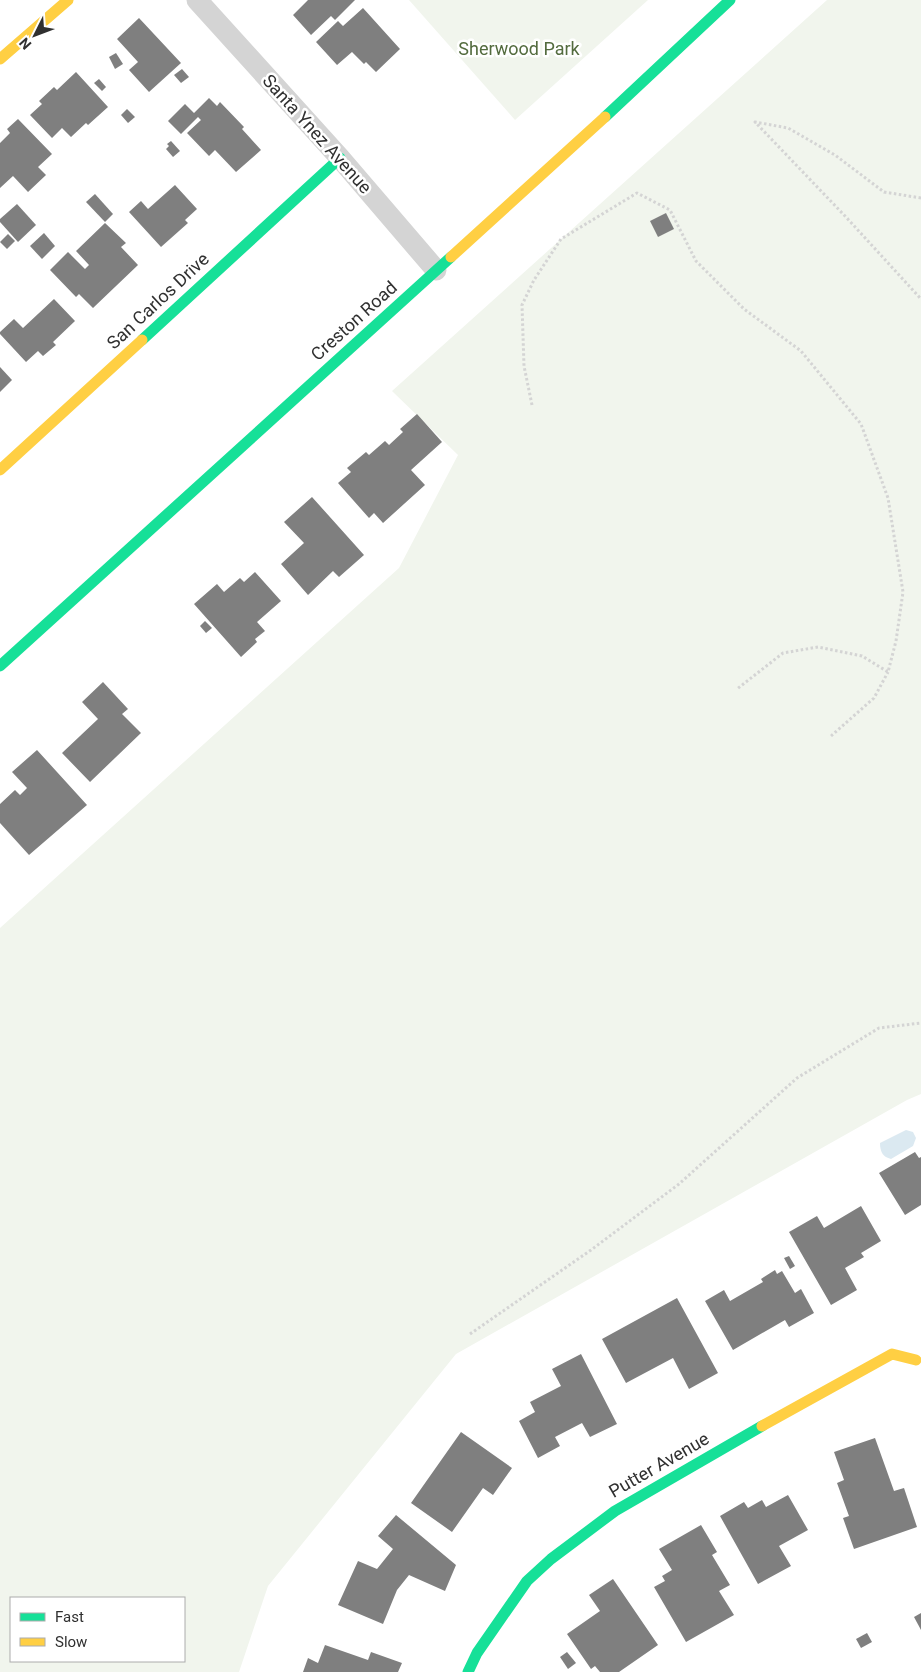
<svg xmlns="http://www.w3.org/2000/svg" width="921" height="1672" font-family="Roboto,sans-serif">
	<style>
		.green { fill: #f1f5ed; fill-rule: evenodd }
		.water { fill: #dbe9f1 }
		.building { fill: #7f7f7f }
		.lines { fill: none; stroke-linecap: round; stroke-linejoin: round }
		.path { stroke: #d4d4d4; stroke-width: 3; stroke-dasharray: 2.5 2.5; stroke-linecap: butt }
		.street { stroke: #d4d4d4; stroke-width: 21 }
		.fast { stroke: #16e098; stroke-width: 11 }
		.slow { stroke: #ffcf43; stroke-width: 11 }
		.labels { text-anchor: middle; stroke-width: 5; stroke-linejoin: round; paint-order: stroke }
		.park-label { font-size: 18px; fill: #536b3e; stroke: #fff }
		.street-label { font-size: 18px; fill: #303030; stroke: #fff }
	</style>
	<rect width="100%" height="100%" fill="#fff"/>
	<g class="green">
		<path d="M409,0H648L515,120Z"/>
		<path d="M827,0H921V1094L907,1100L456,1354L268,1586L239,1672H0V928L399,568L458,455L392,391ZM11,1598H184V1661H11Z"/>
	</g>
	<path class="water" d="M906,1130L913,1132L916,1138L913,1146L891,1159C883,1157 880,1152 880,1143Z"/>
	<g class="building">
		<path d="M308,0H355L335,20L331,16L311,35L293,15Z"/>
		<path d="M363,8L400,49L376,72L366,62L364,64L352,52L337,65L316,42L338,21L343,26Z"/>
		<path d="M139,18L181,63L149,92L129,70L138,62L117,39Z"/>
		<path d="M116,53L123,64L115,69L109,57Z"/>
		<path d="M182,69L189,77L181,83L174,75Z"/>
		<path d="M76,72L108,107L88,125L86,123L71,137L62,128L52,138L30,115L42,104L39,101L54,87L57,90Z"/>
		<path d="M99,79L106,87L102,91L94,83Z"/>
		<path d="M209,98L217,106L220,102L244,127L242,129L261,150L236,172L215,150L209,156L187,133L201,120L198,117L181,134L168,121L185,104L194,113Z"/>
		<path d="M127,109L135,117L128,123L121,115Z"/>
		<path d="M18,119L52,154L38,167L46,175L28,192L13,176L0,188V143L10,133L7,129Z"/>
		<path d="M171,141L180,151L173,157L166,149L169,146L167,144Z"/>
		<path d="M175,185L197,209L185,220L188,223L161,247L129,212L141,201L148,209Z"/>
		<path d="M95,194L113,214L105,222L86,202Z"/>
		<path d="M17,204L36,225L18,242L0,222V219Z"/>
		<path d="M666,213L674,229L658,237L650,221Z"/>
		<path d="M105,223L126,243L121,247L138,265L93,308L79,294L76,297L50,270L68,252L85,269L89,265L76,251Z"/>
		<path d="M44,233L55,246L42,259L30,246Z"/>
		<path d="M8,234L15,241L7,249L0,242Z"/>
		<path d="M54,299L75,321L53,342L56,345L43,356L38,351L26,362L0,334V332L14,319L23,328Z"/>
		<path d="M0,367L12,380L0,392Z"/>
		<path d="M417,414L442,442L411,470L425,485L383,523L374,513L369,518L338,483L351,472L347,468L366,452L369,455L385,441L389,445L403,432L400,429Z"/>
		<path d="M312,497L364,555L339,577L333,571L308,595L281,564L304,543L284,522Z"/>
		<path d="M255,572L281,601L257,622L265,631L255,639L257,642L241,657L194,604L217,584L224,592L240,578L244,582Z"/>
		<path d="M205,621L212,628L206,633L200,626Z"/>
		<path d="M103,682L128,709L122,714L141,733L90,782L62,753L98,719L82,702Z"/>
		<path d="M37,750L87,805L29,855L0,823V804L15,790L20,795L27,788L12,772Z"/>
		<path d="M915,1152L919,1158L921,1157V1205L905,1215L879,1173Z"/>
		<path d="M861,1206L881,1241L861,1253L864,1257L845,1268L857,1290L831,1305L789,1232L817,1216L824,1228Z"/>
		<path d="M789,1256L795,1266L790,1269L784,1258Z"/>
		<path d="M775,1270L777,1274L782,1271L795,1293L801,1289L814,1313L789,1327L785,1320L733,1350L705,1301L724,1290L730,1301L763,1282L761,1279Z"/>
		<path d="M677,1298L718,1373L689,1389L673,1358L626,1383L602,1339Z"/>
		<path d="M581,1354L617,1424L590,1437L582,1423L555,1437L560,1446L538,1458L519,1421L535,1412L530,1402L561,1386L552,1369Z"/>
		<path d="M461,1432L512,1468L493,1495L483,1488L452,1532L411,1503Z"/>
		<path d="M875,1438L894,1491L904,1488L917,1527L854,1549L843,1518L849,1516L837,1483L844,1480L834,1452Z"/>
		<path d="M788,1495L808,1530L779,1546L791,1566L758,1584L720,1516L744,1502L748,1508L762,1500L766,1507Z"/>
		<path d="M396,1515L456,1565L445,1591L409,1575L397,1590L383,1624L338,1605L358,1561L377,1569L393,1549L378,1536Z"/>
		<path d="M701,1525L717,1552L712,1555L730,1585L719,1591L734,1615L686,1642L654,1587L665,1581L662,1576L672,1570L659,1549Z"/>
		<path d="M613,1579L658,1645L619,1672H600L595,1666L591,1669L567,1634L600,1611L589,1595Z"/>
		<path d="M921,1613V1630L914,1617Z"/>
		<path d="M867,1633L872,1642L861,1648L856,1639Z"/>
		<path d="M325,1645L368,1660L371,1652L402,1663L398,1672H303L308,1658L318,1663Z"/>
		<path d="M567,1652L576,1663L568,1669L560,1657Z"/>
	</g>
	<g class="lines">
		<g class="path">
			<path d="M921,198L884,192L835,155L788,128L755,122L845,216L921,299"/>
			<path d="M532,405L524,366L522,305L534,280L561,239L637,193L670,210L696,261L744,309L801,351L861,424L888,498L903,592L896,641L888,672L862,656L818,647L783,653L737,689"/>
			<path d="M831,736L874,698L888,672"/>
			<path d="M470,1334L591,1250L679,1184L797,1078L879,1028L921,1023"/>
		</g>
		<path class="street" d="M197,0L340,158L436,270"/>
		<g class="fast">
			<path d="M605,117L730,0"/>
			<path d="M142,340L340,158"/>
			<path d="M0,666L451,257"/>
			<path d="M468,1672L477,1653L527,1581L551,1559L615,1511L762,1426"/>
		</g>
		<g class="slow">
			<path d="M0,59L68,0"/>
			<path d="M451,257L605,117"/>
			<path d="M0,470L142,340"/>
			<path d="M762,1426L892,1354L916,1360"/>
		</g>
	</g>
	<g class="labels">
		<g class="park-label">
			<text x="519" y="55">Sherwood Park</text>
		</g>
		<g class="street-label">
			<text transform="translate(317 134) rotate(48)" y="6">Santa Ynez Avenue</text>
			<text transform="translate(158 301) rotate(-43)" y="6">San Carlos Drive</text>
			<text transform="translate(354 321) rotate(-42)" y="6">Creston Road</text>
			<text transform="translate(659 1465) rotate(-30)" y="6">Putter Avenue</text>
		</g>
	</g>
	<rect x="10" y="1597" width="175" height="65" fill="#ffffff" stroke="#acacac"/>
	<rect x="20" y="1613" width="25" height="8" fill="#16e098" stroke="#acacac"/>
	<text x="55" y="1622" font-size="15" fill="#303030">Fast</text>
	<rect x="20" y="1638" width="25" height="8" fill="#ffcf43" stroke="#acacac"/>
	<text x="55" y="1647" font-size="15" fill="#303030">Slow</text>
	<g transform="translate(35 35) rotate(228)" stroke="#ffffff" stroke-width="4" paint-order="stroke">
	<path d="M0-4L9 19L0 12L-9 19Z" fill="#303030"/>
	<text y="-8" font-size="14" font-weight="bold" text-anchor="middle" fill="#303030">N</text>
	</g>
</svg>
